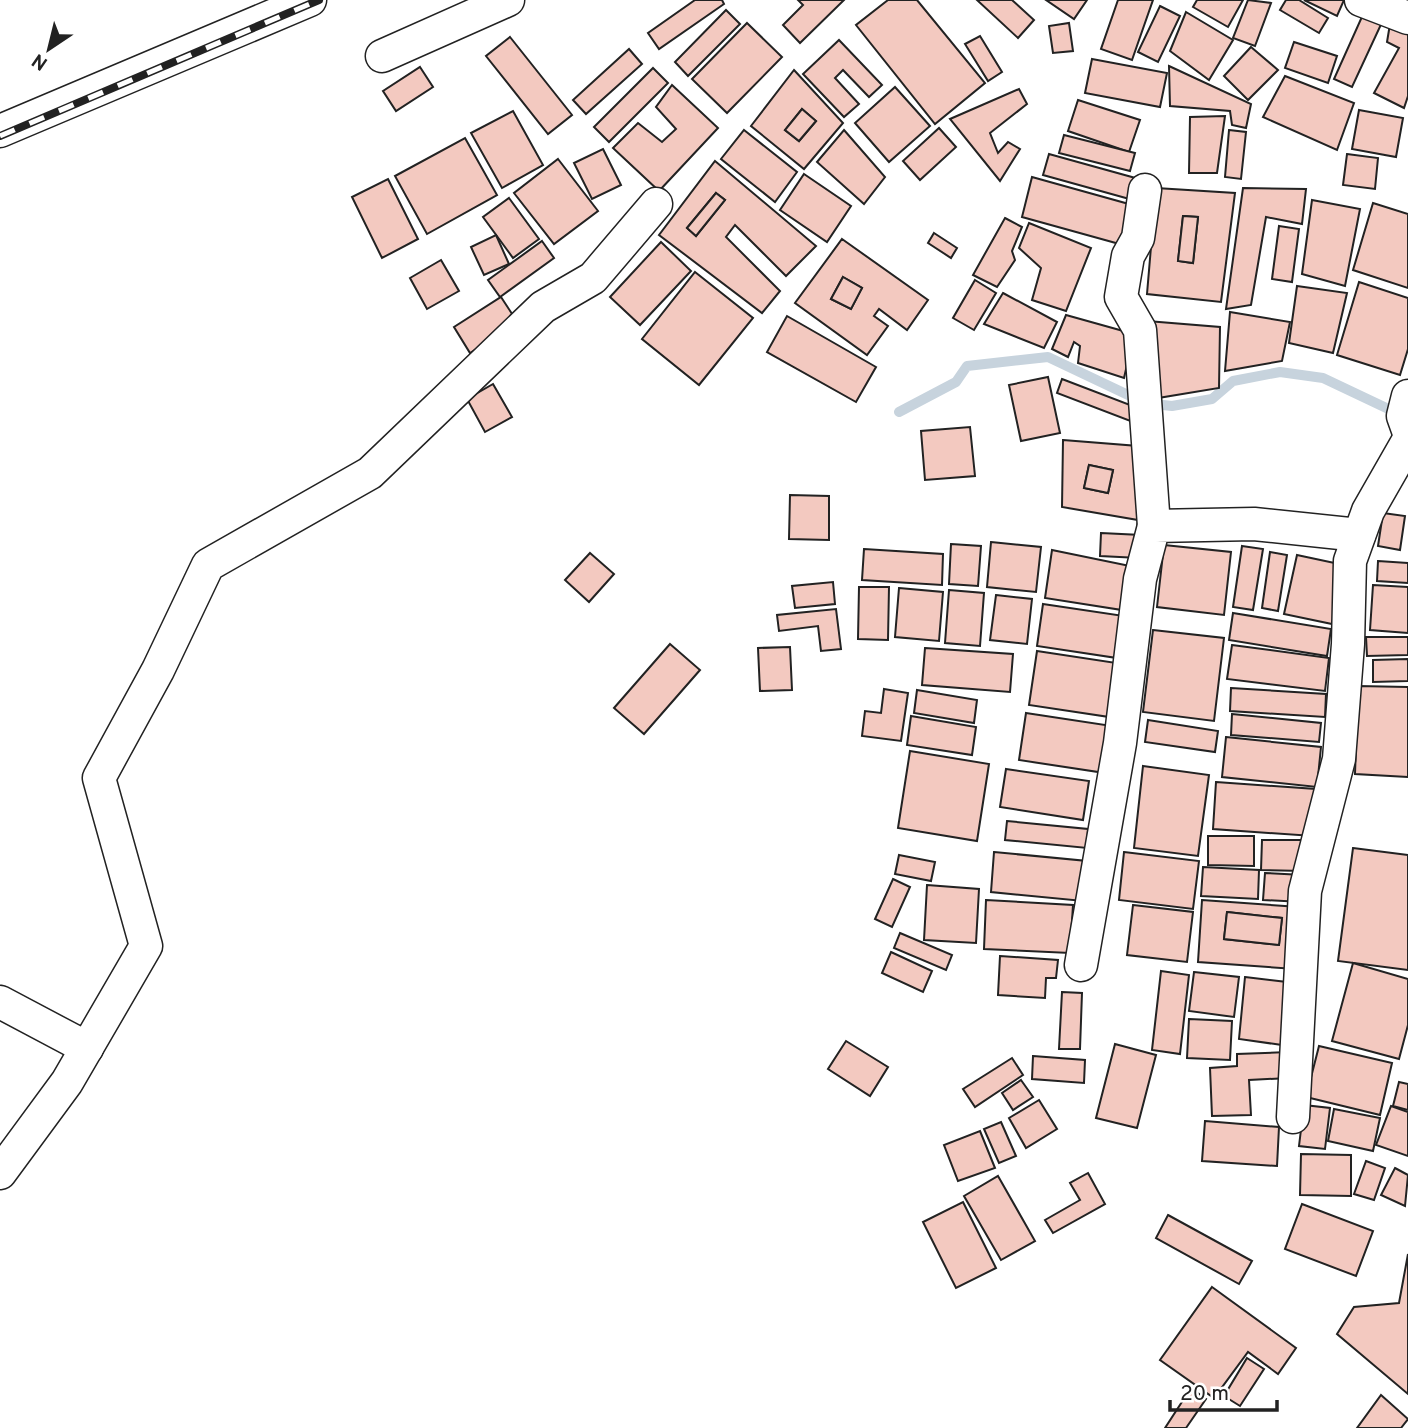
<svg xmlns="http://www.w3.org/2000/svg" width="1408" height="1428" font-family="Overpass,sans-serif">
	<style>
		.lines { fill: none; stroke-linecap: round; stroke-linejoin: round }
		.stream { stroke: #c7d3dd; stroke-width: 10 }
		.building { fill: #f3c9c0; stroke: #222; stroke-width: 2; fill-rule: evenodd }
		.street-casing { stroke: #222; stroke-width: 35 }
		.street { stroke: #fff; stroke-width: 32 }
		.rail-casing { stroke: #222; stroke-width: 8 }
		.rail { stroke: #fff; stroke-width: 5; stroke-dasharray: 16; stroke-linecap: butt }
	</style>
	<rect width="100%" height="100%" fill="#fff"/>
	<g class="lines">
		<path class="stream" d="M899,412L956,382L967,366L1048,357L1145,403L1172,406L1212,399L1233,381L1280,372L1323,378L1399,414"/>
	</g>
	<g class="building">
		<path d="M695,0H722L724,4L659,49L648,33Z"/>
		<path d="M798,0H844L800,43L783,25L803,5Z"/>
		<path d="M888,0H917L985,83L935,124L856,25Z"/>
		<path d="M977,0H1012L1034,20L1018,38Z"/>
		<path d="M1046,0H1087L1074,19Z"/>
		<path d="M1118,0H1153L1132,60L1101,49Z"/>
		<path d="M1197,0H1243L1228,27L1193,7Z"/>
		<path d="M1248,0L1271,3L1255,46L1233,38Z"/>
		<path d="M1286,0H1299L1328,18L1319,33L1280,10Z"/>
		<path d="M1304,0H1344L1337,16Z"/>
		<path d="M1160,6L1180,16L1158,62L1138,52Z"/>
		<path d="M726,10L740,24L688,76L675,62Z"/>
		<path d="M1365,10L1384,18L1352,87L1334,79Z"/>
		<path d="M1186,12L1233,40L1209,80L1170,51Z"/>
		<path d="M1391,18L1408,25V96L1404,108L1374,93L1399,48L1387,42Z"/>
		<path d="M747,23L782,57L727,113L692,79Z"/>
		<path d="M1069,23L1073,51L1053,53L1049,26Z"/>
		<path d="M980,36L1002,72L988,81L965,44Z"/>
		<path d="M510,37L572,115L548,134L486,56Z"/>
		<path d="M839,40L882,85L869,97L843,70L835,78L859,104L844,117L803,74Z"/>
		<path d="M1294,42L1337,56L1328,83L1285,68Z"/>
		<path d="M1251,47L1278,70L1248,100L1224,76Z"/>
		<path d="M629,49L642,64L586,114L573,100Z"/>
		<path d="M1092,59L1167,73L1160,107L1085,93Z"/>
		<path d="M1169,66L1251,104L1246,128L1232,125L1230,111L1170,106Z"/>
		<path d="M420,67L433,87L396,111L383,91Z"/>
		<path d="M653,68L668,83L609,142L594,127Z"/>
		<path d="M794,70L843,123L804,169L751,126ZM802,109L816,121L799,141L785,130Z"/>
		<path d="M1285,76L1354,103L1337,150L1263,117Z"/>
		<path d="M672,85L718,128L659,191L613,148L638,123L662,142L676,129L656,107Z"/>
		<path d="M895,87L930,126L889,162L855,123Z"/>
		<path d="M1019,89L1027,104L990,133L998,153L1008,142L1020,149L1000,181L950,119Z"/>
		<path d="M1078,100L1140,120L1129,152L1068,131Z"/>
		<path d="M802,109L816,121L799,141L785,130Z"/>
		<path d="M1359,110L1403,118L1396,157L1352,149Z"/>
		<path d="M513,111L543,165L502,188L471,133Z"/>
		<path d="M1225,116L1217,173H1189L1190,117Z"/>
		<path d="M939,128L956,147L920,180L903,161Z"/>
		<path d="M744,130L797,172L775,202L721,159Z"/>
		<path d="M844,130L885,177L864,204L817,162Z"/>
		<path d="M1229,130L1246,132L1241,179L1225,177Z"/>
		<path d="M1064,135L1135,153L1130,171L1059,153Z"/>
		<path d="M465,138L497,195L427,234L395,176Z"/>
		<path d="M603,149L621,185L592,199L574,163Z"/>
		<path d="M1049,154L1139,179L1133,200L1043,175Z"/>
		<path d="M1347,154L1378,158L1375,189L1343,185Z"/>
		<path d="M558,159L598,211L554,244L514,193Z"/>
		<path d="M715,161L816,246L786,276L735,225L726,237L780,291L762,313L659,235ZM716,193L725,200L696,236L687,228Z"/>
		<path d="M804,174L851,206L827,242L780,210Z"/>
		<path d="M1032,177L1136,206L1123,245L1022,217Z"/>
		<path d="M388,179L418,239L382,258L352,197Z"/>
		<path d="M1156,188L1235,193L1221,302L1147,294ZM1183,216L1198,217L1193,263L1178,261Z"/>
		<path d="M1243,188L1306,189L1302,224L1266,217L1251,305L1226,309Z"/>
		<path d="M716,193L725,200L696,236L687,228Z"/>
		<path d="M509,198L539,239L513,258L483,217Z"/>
		<path d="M1312,200L1360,209L1345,286L1302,274Z"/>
		<path d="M1373,203L1408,214V288L1353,270Z"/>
		<path d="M1183,216L1198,217L1193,263L1178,261Z"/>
		<path d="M1005,218L1022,227L1012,251L1015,260L997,287L973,275Z"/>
		<path d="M1029,223L1091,248L1066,311L1032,300L1041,268L1019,248Z"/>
		<path d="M1279,226L1299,229L1292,282L1272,279Z"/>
		<path d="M934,233L957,248L951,258L928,243Z"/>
		<path d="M496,235L509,264L484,275L471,247Z"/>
		<path d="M842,239L928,300L907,330L879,309L874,316L888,326L867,355L795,303ZM843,277L862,288L851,309L831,299Z"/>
		<path d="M542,241L554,258L500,297L488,280Z"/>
		<path d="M661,242L691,271L640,325L610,297Z"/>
		<path d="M441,260L459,291L427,309L410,278Z"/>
		<path d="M695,272L753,318L699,385L642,339Z"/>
		<path d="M843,277L862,288L851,309L831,299Z"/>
		<path d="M975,280L996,293L974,330L953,318Z"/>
		<path d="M1359,282L1408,298V349L1400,375L1337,355Z"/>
		<path d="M1297,286L1347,293L1333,353L1289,343Z"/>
		<path d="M1003,293L1057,322L1044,348L984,324Z"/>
		<path d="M501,297L518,323L470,353L454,327Z"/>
		<path d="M1230,312L1290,322L1282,361L1225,371Z"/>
		<path d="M1066,315L1134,334L1124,378L1078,363L1080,346L1074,342L1068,357L1052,349Z"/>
		<path d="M787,316L876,367L856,402L767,352Z"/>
		<path d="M1147,321L1220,327L1219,388L1152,399Z"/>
		<path d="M1048,377L1060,433L1021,441L1009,385Z"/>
		<path d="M1062,379L1138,408L1133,422L1057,393Z"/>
		<path d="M493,384L512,417L485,432L467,399Z"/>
		<path d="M970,427L975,476L925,480L921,431Z"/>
		<path d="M1063,440L1138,446V520L1062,507ZM1089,465L1113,470L1108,493L1084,488Z"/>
		<path d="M1089,465L1113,470L1108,493L1084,488Z"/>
		<path d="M790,495L829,496V540L789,539Z"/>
		<path d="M1383,513L1405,516L1400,550L1378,546Z"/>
		<path d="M1101,533L1141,535L1139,558L1100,556Z"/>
		<path d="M991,542L1041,547L1036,592L987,587Z"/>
		<path d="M951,544L981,546L978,586L949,584Z"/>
		<path d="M1164,545L1231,552L1224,615L1157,607Z"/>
		<path d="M1242,546L1263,549L1253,610L1233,607Z"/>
		<path d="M864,549L943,554L942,585L862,580Z"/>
		<path d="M1052,550L1130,566L1122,610L1045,598Z"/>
		<path d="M1270,552L1287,555L1278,611L1262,608Z"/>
		<path d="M590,553L614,574L589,602L565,580Z"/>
		<path d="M1297,555L1344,565L1332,624L1284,614Z"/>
		<path d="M1378,561L1408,563V583L1377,581Z"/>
		<path d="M833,582L835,604L795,608L792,586Z"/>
		<path d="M1373,585L1408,587V633L1370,630Z"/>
		<path d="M859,587H889L888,640L858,639Z"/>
		<path d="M899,588L943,592L939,641L895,637Z"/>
		<path d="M949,590L984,593L980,646L945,643Z"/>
		<path d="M996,595L1032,599L1027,644L990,640Z"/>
		<path d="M1043,604L1124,616L1117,658L1037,646Z"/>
		<path d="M836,609L841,649L821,651L818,626L779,631L777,615Z"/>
		<path d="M1233,613L1331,629L1327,656L1229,640Z"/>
		<path d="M1153,630L1224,638L1214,721L1143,712Z"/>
		<path d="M1366,637H1408V655L1367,656Z"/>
		<path d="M670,644L700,670L644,734L614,708Z"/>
		<path d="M1232,645L1329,658L1325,691L1227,679Z"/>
		<path d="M790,647L792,690L760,691L758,648Z"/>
		<path d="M925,648L1013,654L1010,692L922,685Z"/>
		<path d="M1037,651L1123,664L1116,718L1029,705Z"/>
		<path d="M1408,659V681L1373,682V660Z"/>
		<path d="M1358,686L1408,687V777L1355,774Z"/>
		<path d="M1231,688L1326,694L1325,717L1230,711Z"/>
		<path d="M884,689L908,693L901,741L862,736L865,711L881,713Z"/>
		<path d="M917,690L977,700L974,723L914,713Z"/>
		<path d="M1026,713L1112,726L1105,773L1019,760Z"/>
		<path d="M1232,714L1321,723L1319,742L1231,735Z"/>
		<path d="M911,716L976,727L972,755L907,745Z"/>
		<path d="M1148,720L1218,731L1215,752L1145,742Z"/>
		<path d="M1226,737L1321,747L1317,787L1222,777Z"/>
		<path d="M910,751L989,764L977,841L898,828Z"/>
		<path d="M1143,766L1209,775L1198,856L1134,848Z"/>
		<path d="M1006,769L1089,781L1083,820L1000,807Z"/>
		<path d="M1216,782L1316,789L1313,836L1213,829Z"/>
		<path d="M1007,821L1088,829L1087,848L1005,840Z"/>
		<path d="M1208,836H1254V866L1208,865Z"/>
		<path d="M1262,840H1303V871L1261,870Z"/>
		<path d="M1353,848L1408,855V970L1338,961Z"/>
		<path d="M994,852L1087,861L1083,901L991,892Z"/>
		<path d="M1124,852L1199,861L1193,909L1119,900Z"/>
		<path d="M899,855L935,862L931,881L895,874Z"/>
		<path d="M1203,867L1259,870L1258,899L1201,896Z"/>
		<path d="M1265,873L1303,875L1302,902L1263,900Z"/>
		<path d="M893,879L910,887L892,927L875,919Z"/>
		<path d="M927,885L979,889L976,943L924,940Z"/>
		<path d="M986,900L1073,905L1070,953L984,949Z"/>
		<path d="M1202,900L1299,907L1295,969L1198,962ZM1227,912L1282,918L1279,945L1224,939Z"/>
		<path d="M1133,905L1193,912L1187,962L1127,955Z"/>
		<path d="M1227,912L1282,918L1279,945L1224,939Z"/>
		<path d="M900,933L952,955L946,970L894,948Z"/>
		<path d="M891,952L932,971L923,992L882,973Z"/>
		<path d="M1000,956L1058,960L1056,978H1046L1045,998L998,995Z"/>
		<path d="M1353,963L1408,979V1025L1399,1059L1332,1041Z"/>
		<path d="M1161,971L1189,975L1180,1054L1152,1050Z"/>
		<path d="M1194,972L1239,977L1234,1017L1189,1011Z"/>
		<path d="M1245,977L1295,983L1289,1046L1239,1039Z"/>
		<path d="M1062,992L1082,993L1080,1049H1059Z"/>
		<path d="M1189,1019L1232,1021L1230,1060L1187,1058Z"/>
		<path d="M846,1041L888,1067L870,1096L828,1069Z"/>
		<path d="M1115,1044L1156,1055L1137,1128L1096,1118Z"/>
		<path d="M1319,1046L1392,1063L1380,1115L1306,1097Z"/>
		<path d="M1288,1052L1289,1078L1249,1080L1251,1115L1212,1116L1210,1068L1237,1066V1054Z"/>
		<path d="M1033,1056L1085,1060L1084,1083L1032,1079Z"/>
		<path d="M1012,1058L1023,1075L975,1107L963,1089Z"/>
		<path d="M1021,1080L1033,1097L1013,1110L1002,1093Z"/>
		<path d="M1399,1082L1408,1084V1110L1393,1106Z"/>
		<path d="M1039,1100L1057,1129L1026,1148L1009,1118Z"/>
		<path d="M1304,1105L1330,1108L1325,1149L1299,1146Z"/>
		<path d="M1391,1106L1408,1112V1156L1376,1145Z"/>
		<path d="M1334,1109L1380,1118L1373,1151L1328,1141Z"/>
		<path d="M1205,1121L1279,1127L1277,1166L1202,1161Z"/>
		<path d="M1001,1122L1016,1156L999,1163L984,1129Z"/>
		<path d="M980,1131L995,1168L958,1181L944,1145Z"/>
		<path d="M1301,1154L1351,1155V1196L1300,1195Z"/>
		<path d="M1366,1161L1385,1168L1374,1200L1354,1194Z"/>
		<path d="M1395,1168L1408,1175L1405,1206L1381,1195Z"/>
		<path d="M1088,1173L1105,1204L1053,1233L1045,1220L1080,1200L1070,1183Z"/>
		<path d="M998,1176L1035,1241L1001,1260L964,1196Z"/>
		<path d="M963,1202L996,1268L956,1288L923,1222Z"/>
		<path d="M1302,1204L1373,1231L1356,1276L1285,1249Z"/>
		<path d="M1168,1215L1252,1261L1239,1284L1156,1238Z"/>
		<path d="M1408,1254V1394L1337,1334L1354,1307L1399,1303Z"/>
		<path d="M1212,1287L1296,1348L1278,1374L1248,1352L1214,1398L1160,1360Z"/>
		<path d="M1247,1358L1264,1369L1240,1406L1224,1396Z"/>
		<path d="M1191,1388L1206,1399L1186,1428H1165Z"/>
		<path d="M1381,1395L1408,1419L1401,1428H1357Z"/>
	</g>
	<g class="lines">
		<g class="street-casing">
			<g id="street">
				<path d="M1361,0L1408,18"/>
				<path d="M382,56L508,0"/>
				<path d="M0,131L310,0"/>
				<path d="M1145,190L1138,238L1128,256L1121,297L1140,330L1154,526"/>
				<path d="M1408,396L1403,416L1408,430"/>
				<path d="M1081,965L1120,743L1140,579L1154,526L1254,524L1359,535"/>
				<path d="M0,1002L87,1048"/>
				<path d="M1293,1117L1305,891L1339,759L1348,644L1350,561L1368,511L1408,441"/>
				<path d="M0,1173L67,1082L146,946L99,778L158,670L208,565L370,473L543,307L593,278L656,204"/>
			</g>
		</g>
		<use href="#street" class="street"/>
		<g class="rail-casing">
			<path id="rail" d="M0,136L319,0"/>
		</g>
		<use href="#rail" class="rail"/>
	</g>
	<g transform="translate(49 49) rotate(215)" stroke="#ffffff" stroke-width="5" paint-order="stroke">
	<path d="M0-5L12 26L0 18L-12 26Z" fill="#222222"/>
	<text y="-10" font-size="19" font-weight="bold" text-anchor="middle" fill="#222222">N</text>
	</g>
	<path d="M1170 1400v10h107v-10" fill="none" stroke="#222222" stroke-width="3.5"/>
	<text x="1180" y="1400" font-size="21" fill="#222222" stroke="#ffffff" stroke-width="5" paint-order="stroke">20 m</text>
</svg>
